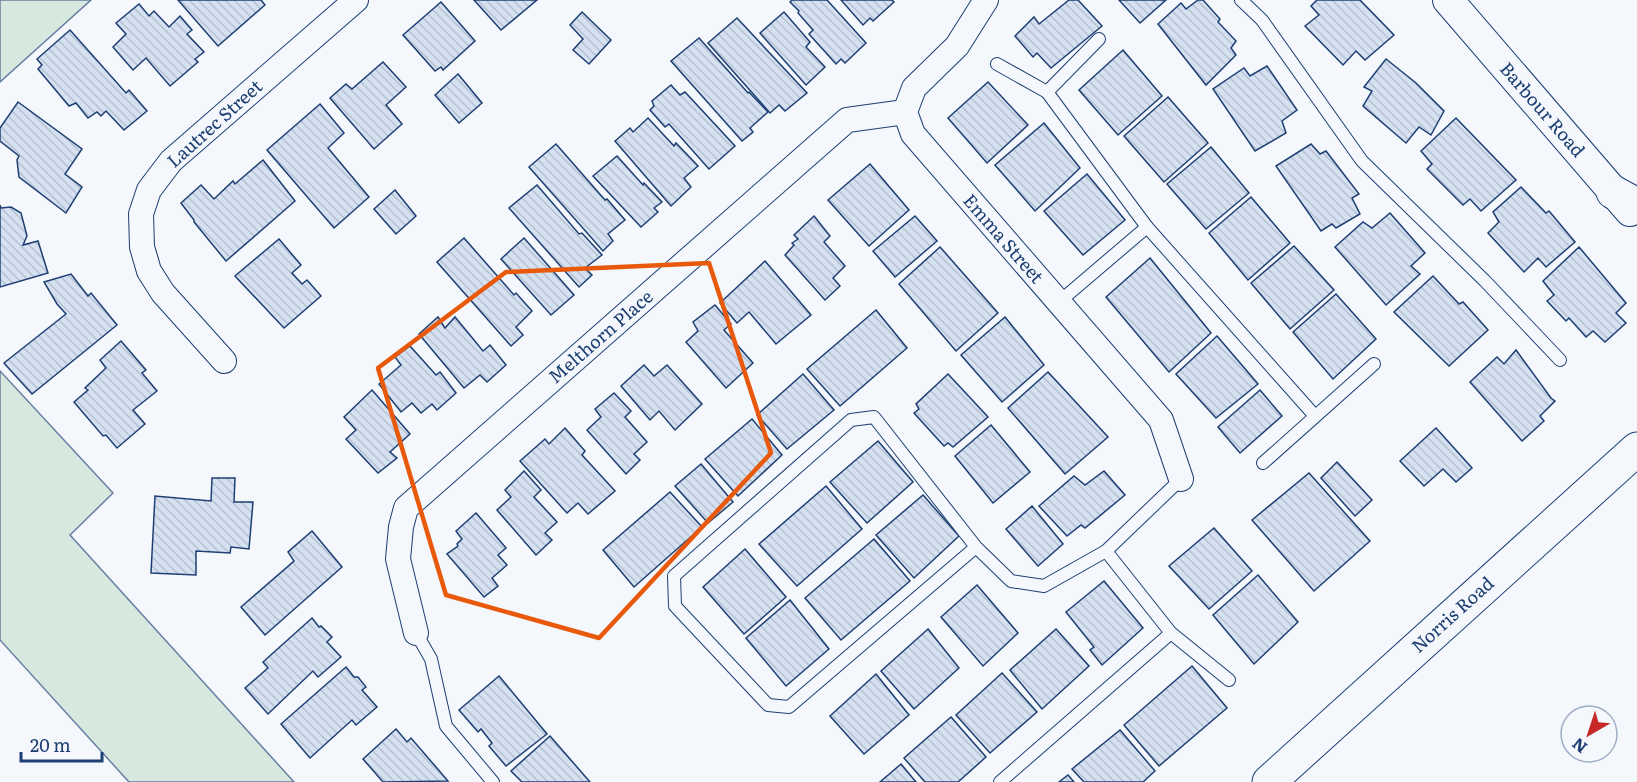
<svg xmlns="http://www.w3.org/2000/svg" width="1637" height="782" font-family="Literata,serif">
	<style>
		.green { fill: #d7e8df; stroke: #687fa3; stroke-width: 1.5 }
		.building { fill: url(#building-back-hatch); stroke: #1d3f73; stroke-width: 1.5 }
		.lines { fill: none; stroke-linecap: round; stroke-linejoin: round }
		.service-casing { stroke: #1d3f73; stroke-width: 14 }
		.minor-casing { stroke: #1d3f73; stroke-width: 26 }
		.tertiary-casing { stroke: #1d3f73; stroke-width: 32 }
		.secondary-casing { stroke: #1d3f73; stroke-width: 35 }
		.service { stroke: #f4f7fb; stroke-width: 12 }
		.minor { stroke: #f4f7fb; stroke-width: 24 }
		.tertiary { stroke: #f4f7fb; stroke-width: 30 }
		.secondary { stroke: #f4f7fb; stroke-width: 33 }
		.marked { fill: none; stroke: #e8590c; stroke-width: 4.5; stroke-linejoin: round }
		.labels { text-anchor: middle; stroke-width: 4.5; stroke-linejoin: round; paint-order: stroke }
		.street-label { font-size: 18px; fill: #1d3f73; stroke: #f4f7fb }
	</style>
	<defs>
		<pattern id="building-back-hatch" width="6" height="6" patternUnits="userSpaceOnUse" patternTransform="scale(1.5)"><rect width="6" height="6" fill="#d5e0f0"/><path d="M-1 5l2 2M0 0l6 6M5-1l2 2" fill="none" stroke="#b6c1d1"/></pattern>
	</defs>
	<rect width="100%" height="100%" fill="#f4f7fb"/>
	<g class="green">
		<path d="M0,0H91L0,82Z"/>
		<path d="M0,371L113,493L70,535L294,782H129L0,640Z"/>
	</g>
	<g class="building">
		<path d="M178,0H261L265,5L218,46Z"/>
		<path d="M474,0H537L501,30Z"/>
		<path d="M792,0H827L866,43L845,63L841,59L836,64L809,34L813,30L798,13L799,11L790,2Z"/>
		<path d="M841,0H892L894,2L873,21L870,18L863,25Z"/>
		<path d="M1069,0H1078L1102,26L1051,68L1037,53L1033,57L1015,36L1034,17L1039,24Z"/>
		<path d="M1119,0H1166L1140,23Z"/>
		<path d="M1198,0H1203L1220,19L1218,22L1236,41L1231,48L1236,55L1206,85L1158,24L1181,3L1186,9Z"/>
		<path d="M1317,0H1360L1394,35L1365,60L1356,51L1343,65L1305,26L1319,15L1311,6Z"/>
		<path d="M441,2L475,41L443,70L441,67L435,71L403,35Z"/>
		<path d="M139,4L149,16L154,11L169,27L180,16L192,30L187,34L204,52L195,59L198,62L170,86L146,58L133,70L113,47L126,34L116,23Z"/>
		<path d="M582,12L611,40L589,64L573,50L583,39L570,25Z"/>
		<path d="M784,12L810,42L806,47L825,67L806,85L760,33Z"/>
		<path d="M737,18L807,93L785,111L779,105L770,113L708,43Z"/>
		<path d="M70,30L126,93L129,90L147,111L124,130L106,111L101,116L97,112L88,118L76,103L69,106L38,69L42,65L37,59Z"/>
		<path d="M699,38L748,93L749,92L768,112L750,128L753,132L742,141L671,61Z"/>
		<path d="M1123,50L1162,96L1118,135L1079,90Z"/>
		<path d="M1386,59L1416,83L1444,111L1431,135L1419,127L1406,143L1363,106L1372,91L1364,87Z"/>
		<path d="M383,62L406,87L386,105L402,124L374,149L330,98L346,84L352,89Z"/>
		<path d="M1267,66L1297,110L1282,121L1286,133L1255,151L1213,89L1244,68L1250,76Z"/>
		<path d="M458,74L482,103L459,123L435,95Z"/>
		<path d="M988,82L1028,125L987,163L948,118Z"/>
		<path d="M671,85L680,95L685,92L735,146L709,169L669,124L665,127L650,110L654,106L652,101Z"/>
		<path d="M1168,97L1208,143L1164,182L1124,136Z"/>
		<path d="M18,102L82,149L65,174L82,187L66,213L19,177L17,160L19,156L0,141V128Z"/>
		<path d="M320,104L344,133L328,148L369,197L334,228L267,150Z"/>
		<path d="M648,118L674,146L676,143L698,166L684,178L691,187L671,206L615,141L630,128L633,132Z"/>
		<path d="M1456,118L1516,180L1481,211L1470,199L1463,205L1427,169L1432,164L1421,151Z"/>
		<path d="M1044,123L1080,168L1035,211L995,165Z"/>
		<path d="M556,144L605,200L607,199L625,220L608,234L613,241L603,251L529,167Z"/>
		<path d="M1311,144L1320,154L1326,151L1359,194L1352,198L1360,214L1336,228L1332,224L1321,231L1276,166Z"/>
		<path d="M1211,147L1249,193L1206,229L1167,184Z"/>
		<path d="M617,156L643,185L644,183L662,202L654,208L658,212L641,227L593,176Z"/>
		<path d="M263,160L295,201L226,261L194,222V220L181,203L201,185L214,199L233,181L235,184Z"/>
		<path d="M870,164L909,210L869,246L828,200Z"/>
		<path d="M1087,174L1125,220L1083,255L1044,211Z"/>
		<path d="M537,185L579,234L582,233L602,255L585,268L592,275L579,287L509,208Z"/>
		<path d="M1521,187L1546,213L1549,211L1575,242L1546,267L1538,258L1524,272L1488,233L1499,222L1493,212Z"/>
		<path d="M395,190L416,216L396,234L374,209Z"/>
		<path d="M1251,197L1290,243L1248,280L1209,233Z"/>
		<path d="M0,205L1,208L11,207L21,213L27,236L23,245L38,241L48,273L0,287Z"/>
		<path d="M1390,213L1425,253L1411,266L1420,274L1386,305L1335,247L1363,222L1372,228Z"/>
		<path d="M814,216L830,236L824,242L845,266L833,278L840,286L825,300L785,255L794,245L792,243L798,239L794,235Z"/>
		<path d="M915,216L937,241L895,277L873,251Z"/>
		<path d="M464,238L514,295L516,293L532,311L516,327L523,335L511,346L437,262Z"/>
		<path d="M524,238L574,295L551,315L501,259Z"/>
		<path d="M279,239L301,265L292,273L302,284L307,280L321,296L284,328L235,276Z"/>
		<path d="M1294,246L1334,290L1290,329L1251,283Z"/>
		<path d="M940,247L998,313L956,351L899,284Z"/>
		<path d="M1579,247L1626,303L1616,313L1626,323L1605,342L1593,331L1586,337L1569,318L1566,321L1547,301L1554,295L1543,281Z"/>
		<path d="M1150,258L1211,333L1169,372L1106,297Z"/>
		<path d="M765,261L811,315L776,344L749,312L737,323L720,303Z"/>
		<path d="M71,274L88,296L91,293L117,325L32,394L4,363L66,314L57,304L44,282Z"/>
		<path d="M1433,276L1459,304L1463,302L1488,330L1449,366L1394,312Z"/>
		<path d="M1336,294L1376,339L1333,379L1293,332Z"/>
		<path d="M715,305L731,324L724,330L753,363L726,388L686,342L698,331L693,322Z"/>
		<path d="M876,310L907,348L840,406L807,369Z"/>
		<path d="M438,317L445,328L455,317L483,351L490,345L506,365L487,382L480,375L464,388L419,334Z"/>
		<path d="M1005,317L1044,365L1002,402L961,355Z"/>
		<path d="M1217,336L1258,384L1216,418L1176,374Z"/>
		<path d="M121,341L146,370L142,373L157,391L133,410L145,424L117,448L106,435L103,436L74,402L88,390L85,388L106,368L100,360Z"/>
		<path d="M410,346L436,375L440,372L456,393L437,410L432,404L421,413L412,403L401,412L379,384L401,365L395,357Z"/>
		<path d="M1516,350L1551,398L1555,401L1540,416L1544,421L1522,441L1470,382L1497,357L1504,364Z"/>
		<path d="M644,365L654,376L667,365L702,404L675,430L659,411L650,420L621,386Z"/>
		<path d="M1048,372L1108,437L1065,474L1008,408Z"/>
		<path d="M803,374L834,410L787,449L757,415Z"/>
		<path d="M948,374L988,417L953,447L948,443L944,446L914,413L919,409L916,404Z"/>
		<path d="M372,390L410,434L390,452L397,458L378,473L346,439L356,430L344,417Z"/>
		<path d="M1260,390L1282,416L1240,453L1218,427Z"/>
		<path d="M614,393L631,411L625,417L647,442L634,454L640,460L626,474L587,430L601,417L595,409Z"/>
		<path d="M752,419L782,455L738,496L705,459Z"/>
		<path d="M991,425L1030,472L993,503L955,456Z"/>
		<path d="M565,428L585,451L582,455L615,491L588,514L578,503L567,513L520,461L545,439L549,444Z"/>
		<path d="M1436,428L1472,468L1456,482L1443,469L1424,486L1400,461Z"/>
		<path d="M878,441L913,482L867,523L830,482Z"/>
		<path d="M1337,462L1372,500L1355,516L1321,478Z"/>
		<path d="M701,464L733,502L708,523L675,486Z"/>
		<path d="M524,471L541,490L534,497L557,522L545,533L552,540L536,555L497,510L511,497L505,490Z"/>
		<path d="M1104,471L1125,495L1085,528L1081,525L1067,536L1039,506L1074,476L1085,485Z"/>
		<path d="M1309,473L1370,541L1314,591L1252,520Z"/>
		<path d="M212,478H235L234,502H253L249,549L231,547L230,553L196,551V575L151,573L155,496L211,501Z"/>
		<path d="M826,486L862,529L797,586L759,544Z"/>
		<path d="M670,492L702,527L634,587L603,550Z"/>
		<path d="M923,495L959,536L914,578L876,535Z"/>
		<path d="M1032,506L1063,544L1038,566L1006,529Z"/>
		<path d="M476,513L506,548L498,555L507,565L492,578L498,586L484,597L447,554L458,546L457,544L462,539L456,531Z"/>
		<path d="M1214,528L1252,571L1209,609L1169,566Z"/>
		<path d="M312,531L342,567L265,635L241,607L294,561L288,552Z"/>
		<path d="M874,539L910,581L841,640L805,598Z"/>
		<path d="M745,549L786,597L744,634L703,587Z"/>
		<path d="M1258,575L1298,622L1254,664L1213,615Z"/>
		<path d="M1104,581L1143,628L1102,665L1090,650L1094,647L1066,612Z"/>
		<path d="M977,585L1018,633L983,666L941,617Z"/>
		<path d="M790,600L829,649L786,686L746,638Z"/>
		<path d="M312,618L319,627L321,626L332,637L327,642L341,657L318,677L313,671L268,714L245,688L268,668L263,662Z"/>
		<path d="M928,629L959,668L914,709L881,671Z"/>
		<path d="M1056,629L1089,666L1042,709L1010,670Z"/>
		<path d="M1192,666L1227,708L1159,766L1124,725Z"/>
		<path d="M346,667L354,677H358L366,687L362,690L377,707L356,725L352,720L310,758L281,724Z"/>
		<path d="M1002,673L1037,712L990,753L956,715Z"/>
		<path d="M876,674L909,715L864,754L830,716Z"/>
		<path d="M499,676L547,734L506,766L489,746L492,743L481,729L478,732L459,710Z"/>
		<path d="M951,717L986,757L958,782H925L904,758Z"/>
		<path d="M396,729L407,742L411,738L448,781L383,782L363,759Z"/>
		<path d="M1120,730L1155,771L1143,782H1084L1072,769Z"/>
		<path d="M550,736L590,782H522L511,771Z"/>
		<path d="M901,764L916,782H880Z"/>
		<path d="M1068,775L1074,782H1059Z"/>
	</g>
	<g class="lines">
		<g class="service-casing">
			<g id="service">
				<path d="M1241,0L1262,20L1362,161L1485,281L1560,360"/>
				<path d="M997,64L1047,92L1147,227L1315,416"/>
				<path d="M1047,92L1099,39"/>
				<path d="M1059,302L1147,227"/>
				<path d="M1263,463L1374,364"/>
				<path d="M976,547L789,707L768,705L675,606L674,576L851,420L874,417L976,547L1011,581L1044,586L1106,551L1181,479"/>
				<path d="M1106,551L1171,633L1229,680"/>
				<path d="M416,633L431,659L446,726L493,782"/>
				<path d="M1000,782L1171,633"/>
			</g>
		</g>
		<g class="minor-casing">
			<g id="minor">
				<path d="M986,0L957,46L914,88L905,112L913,134L1161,420L1181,479"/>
				<path d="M224,361L163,293L149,271L142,247L141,214L149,190L171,161L356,0"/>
				<path d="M416,633L398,559L401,527L406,508L847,120L905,112"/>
			</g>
		</g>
		<g class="tertiary-casing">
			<path id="tertiary" d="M1448,0L1630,211"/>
		</g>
		<g class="secondary-casing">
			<g id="secondary">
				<path d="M1613,192L1637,205"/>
				<path d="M1269,782L1637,449"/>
			</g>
		</g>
		<use href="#service" class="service"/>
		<use href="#minor" class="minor"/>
		<use href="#tertiary" class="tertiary"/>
		<use href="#secondary" class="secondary"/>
	</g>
	<path class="marked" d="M709,263L771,453L599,638L446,595L378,368L506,272Z"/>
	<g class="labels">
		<g class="street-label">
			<text transform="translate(1542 110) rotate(49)" y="6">Barbour Road</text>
			<text transform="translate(215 124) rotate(-42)" y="6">Lautrec Street</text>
			<text transform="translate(1003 239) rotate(49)" y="6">Emma Street</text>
			<text transform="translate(601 337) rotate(-41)" y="6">Melthorn Place</text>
			<text transform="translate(1453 615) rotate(-42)" y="6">Norris Road</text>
		</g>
	</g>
	<g transform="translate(1589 734) rotate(219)"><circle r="28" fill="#f4f7fb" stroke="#9eadc5" stroke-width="1.5"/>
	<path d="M0-4.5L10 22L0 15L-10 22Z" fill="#c62828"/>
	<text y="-9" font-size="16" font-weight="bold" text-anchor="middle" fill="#1d3f73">N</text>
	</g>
	<path d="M21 752v9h81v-9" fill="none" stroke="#1d3f73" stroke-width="3"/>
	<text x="30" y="752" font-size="18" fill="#1d3f73" stroke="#f4f7fb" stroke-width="4.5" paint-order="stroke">20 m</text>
</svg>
